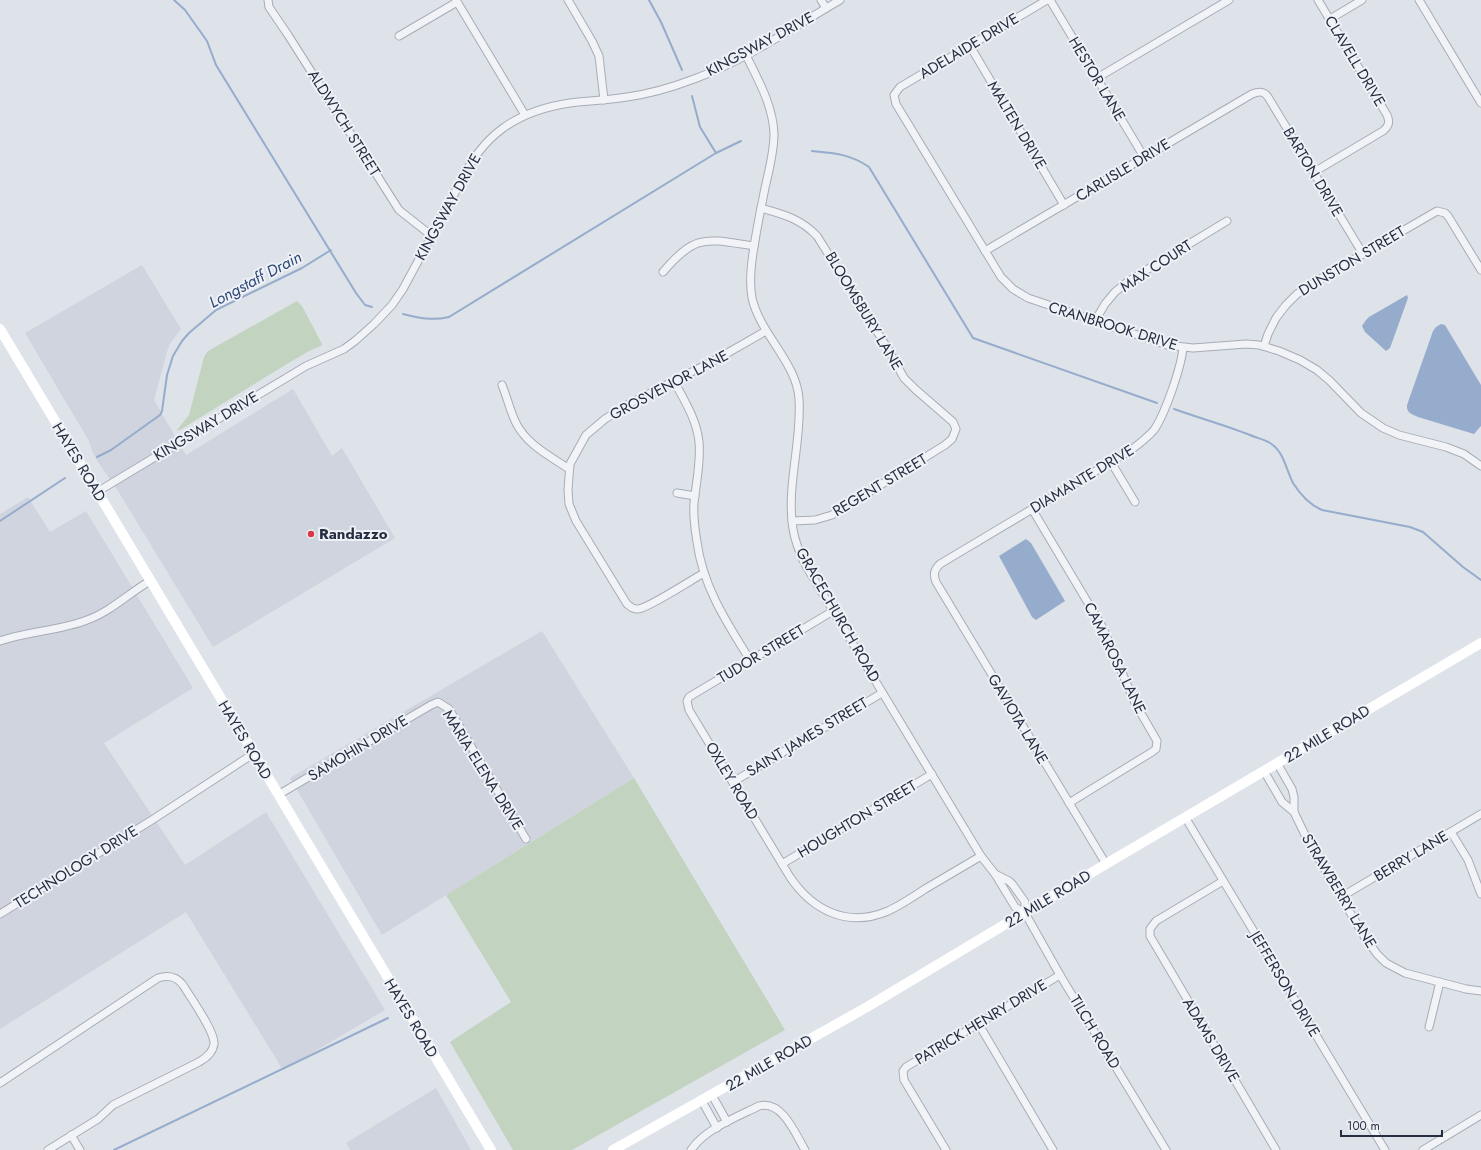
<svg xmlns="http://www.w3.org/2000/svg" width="1481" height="1150" font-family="Jost,sans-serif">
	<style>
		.built { fill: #d0d4de }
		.green { fill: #c2d3bf }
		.water { fill: #96accc }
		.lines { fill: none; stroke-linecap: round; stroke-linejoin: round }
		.stream { stroke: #96accc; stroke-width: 2 }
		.street-casing { stroke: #a7acb7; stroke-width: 9 }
		.street { stroke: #f1f3f7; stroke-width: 7 }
		.secondary { stroke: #fff; stroke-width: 10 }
		.poi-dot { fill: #d83946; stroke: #eef1f6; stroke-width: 1.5 }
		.labels { text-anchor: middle; stroke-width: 4; stroke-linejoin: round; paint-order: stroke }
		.street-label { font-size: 15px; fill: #262e41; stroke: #eef1f6 }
		.poi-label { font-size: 15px; font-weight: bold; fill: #262e41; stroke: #eef1f6; text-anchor: start }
		.water-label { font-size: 16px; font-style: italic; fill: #2d4978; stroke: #eef1f6 }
	</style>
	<rect width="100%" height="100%" fill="#dee2e9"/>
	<g class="built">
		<path d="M142,265L181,329L169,345L154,400L186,455L293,389L332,456L342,448L395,538L213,647L118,491L98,462L92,451L89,441L25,333Z"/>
		<path d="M28,497L50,532L86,511L193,688L104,743L185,865L266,812L385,1010L283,1070L186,912L0,1029V514Z"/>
		<path d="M542,631L634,778L382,935L290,778Z"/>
		<path d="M436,1088L471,1150H350L346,1143Z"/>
	</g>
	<g class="green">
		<path d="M297,301L302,306L322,344L321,346L309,351L282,367L180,430H177L189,415L204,357L208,351Z"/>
		<path d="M634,778L785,1030L572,1150H513L450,1042L511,1002L446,895Z"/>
	</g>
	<g class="water">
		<path d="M1407,295L1408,298L1390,348L1386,351L1365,332L1362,326L1366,320L1369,317Z"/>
		<path d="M1441,324L1445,325L1481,385V426L1474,434L1418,417C1412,414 1406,413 1407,405L1433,331L1436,327Z"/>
		<path d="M1026,539L1031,543L1065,601L1036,620L1032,617L999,556Z"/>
	</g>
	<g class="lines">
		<g class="stream">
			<path d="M174,0L185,10L207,41L216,65L356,293L365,305L372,307"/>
			<path d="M649,0L661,22L682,70"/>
			<path d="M692,96L700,127L716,153"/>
			<path d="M812,151C834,153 850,154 869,167L973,338L1157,403"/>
			<path d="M403,314C419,318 432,321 449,317L716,153L741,141"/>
			<path d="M1174,409C1199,418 1225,425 1250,435C1256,438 1264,439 1270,443C1284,451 1286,470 1293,483C1300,494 1310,505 1322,510L1410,527L1423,532L1463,567L1481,580"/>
			<path d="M97,457L111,450L160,415L162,411L167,375L173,356L182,341L189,333L216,310L302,268L331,250"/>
			<path d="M0,521L65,478"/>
			<path d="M114,1150L388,1018"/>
		</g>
		<g class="street-casing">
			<g id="street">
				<path d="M268,0L269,7L288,35L399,210L432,236"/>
				<path d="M456,0L525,115"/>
				<path d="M568,0L592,41L599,56L604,100"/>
				<path d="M821,0L826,8"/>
				<path d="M1047,0L900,87L894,95L896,104L1001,277L1013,289L1028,298L1167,345L1193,348L1246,344L1259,345L1279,351L1300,360L1317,370L1330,381L1361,413L1383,428L1399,435L1446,447L1464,454L1481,466"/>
				<path d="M1050,0L1144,157"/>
				<path d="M1419,0L1481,103"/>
				<path d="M1330,19L1362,0"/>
				<path d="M399,36L457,2"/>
				<path d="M970,46L1064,205"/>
				<path d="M746,55C758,80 773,105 774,134C774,152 769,170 765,188C761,208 757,227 754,247C751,264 749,281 752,298C760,334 797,363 799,399C802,442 786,486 793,529C795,542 800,554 806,566L981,856L995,874L1009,881L1013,885L1025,902V913L1060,975L1166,1150"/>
				<path d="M1097,78L1229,0"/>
				<path d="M1314,172L1383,131C1389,126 1390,122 1387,115L1318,0"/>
				<path d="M761,208C783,214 801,219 817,236L888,349L904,378L915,389L953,422L956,429L952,439L945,445L832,515L815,520L792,521"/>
				<path d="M985,251L1252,94C1259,91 1264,91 1268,97L1363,254"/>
				<path d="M663,272C696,233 706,239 754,246"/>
				<path d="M1095,321L1105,304L1115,292L1126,283L1156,264L1227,221"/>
				<path d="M1264,346L1268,334L1276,318L1286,305L1297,294L1325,276L1437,211L1445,213L1448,216L1481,270"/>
				<path d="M674,381C684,400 697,420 699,442C701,462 696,483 694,503C693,516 695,530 697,542C703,587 727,623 750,660"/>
				<path d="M502,385C507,397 510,411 516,423C527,445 550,456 569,469"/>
				<path d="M1111,462L1135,502"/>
				<path d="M97,492L306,366L344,349L355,341L374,324L392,305L403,289L459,185C482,135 516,111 570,103C588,101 608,100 627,97C649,94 673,87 694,79C746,60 792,28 840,0"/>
				<path d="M677,493L695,496"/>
				<path d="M1032,509L1103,628L1135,703L1157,741L1156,749L1152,752L1069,803"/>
				<path d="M704,573C691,580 649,608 638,609C633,610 630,606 627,604L576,521L569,504L568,490L570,464L586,435L605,419L627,405L717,359L766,331"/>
				<path d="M833,611L689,697L687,701L689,710L790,877C813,911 848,928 888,911C901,905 913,897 925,889C944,878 962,867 981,856"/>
				<path d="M0,641C28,631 59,631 87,620C110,612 129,593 150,581"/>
				<path d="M1277,763L1292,789L1294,797V812L1307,839L1364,936L1377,954L1386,963L1405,973L1466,989L1481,991"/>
				<path d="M1264,771L1282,802L1294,812"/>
				<path d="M733,782L882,693"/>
				<path d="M278,795L431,705L438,702L449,709L526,839"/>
				<path d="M1185,817L1385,1150"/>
				<path d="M1451,832L1468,860L1481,894"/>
				<path d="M782,864L932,774"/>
				<path d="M1106,864L936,582C933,574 934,570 940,564L1131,450C1139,444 1147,438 1154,430C1165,414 1181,368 1183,348"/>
				<path d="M995,874L1015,907L1025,913"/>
				<path d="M1223,881L1156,921L1150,929V936L1276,1150"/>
				<path d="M1341,897L1481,814"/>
				<path d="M0,914L152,820L253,754"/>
				<path d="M978,1023L1053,1150"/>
				<path d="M1429,1027L1440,982"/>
				<path d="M0,1083L158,978C168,975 176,976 183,985C190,997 215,1031 214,1044C213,1053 206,1058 199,1062L113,1105L98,1119L48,1150"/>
				<path d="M712,1095L727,1122"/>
				<path d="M702,1101L717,1128"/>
				<path d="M71,1135L80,1150"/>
				<path d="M691,1150C705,1129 737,1117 759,1106C782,1100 795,1133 805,1150"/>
				<path d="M946,1150L904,1080L903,1071L906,1067L1060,975"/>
				<path d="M1423,1150L1481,1115"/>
			</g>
		</g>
		<use href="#street" class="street"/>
		<g class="secondary">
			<path d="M0,329L491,1150"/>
			<path d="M613,1150L867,1007L1106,864L1481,643"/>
		</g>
	</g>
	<circle class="poi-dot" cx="311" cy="534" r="4"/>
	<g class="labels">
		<g class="street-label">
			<text transform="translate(760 44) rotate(-28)" y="5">KINGSWAY DRIVE</text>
			<text transform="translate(969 46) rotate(-31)" y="5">ADELAIDE DRIVE</text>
			<text transform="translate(1355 61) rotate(59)" y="5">CLAVELL DRIVE</text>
			<text transform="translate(1097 79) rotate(59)" y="5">HESTOR LANE</text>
			<text transform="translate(344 123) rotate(58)" y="5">ALDWYCH STREET</text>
			<text transform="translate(1017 125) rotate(59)" y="5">MALTEN DRIVE</text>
			<text transform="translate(1123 170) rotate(-31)" y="5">CARLISLE DRIVE</text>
			<text transform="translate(1313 172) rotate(59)" y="5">BARTON DRIVE</text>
			<text transform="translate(448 207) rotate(-61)" y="5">KINGSWAY DRIVE</text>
			<text transform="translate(1352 261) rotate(-31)" y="5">DUNSTON STREET</text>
			<text transform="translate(1156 266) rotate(-33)" y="5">MAX COURT</text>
			<text transform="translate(864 311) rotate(59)" y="5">BLOOMSBURY LANE</text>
			<text transform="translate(1113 326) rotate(17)" y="5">CRANBROOK DRIVE</text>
			<text transform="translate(669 385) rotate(-28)" y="5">GROSVENOR LANE</text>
			<text transform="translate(206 426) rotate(-31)" y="5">KINGSWAY DRIVE</text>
			<text transform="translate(79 462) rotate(59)" y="5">HAYES ROAD</text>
			<text transform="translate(1082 479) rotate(-31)" y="5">DIAMANTE DRIVE</text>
			<text transform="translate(880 485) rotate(-31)" y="5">REGENT STREET</text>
			<text transform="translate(838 615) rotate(60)" y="5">GRACECHURCH ROAD</text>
			<text transform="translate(761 654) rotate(-31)" y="5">TUDOR STREET</text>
			<text transform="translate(1115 658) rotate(64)" y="5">CAMAROSA LANE</text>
			<text transform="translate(1018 719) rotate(59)" y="5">GAVIOTA LANE</text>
			<text transform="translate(1327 734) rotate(-31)" y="5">22 MILE ROAD</text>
			<text transform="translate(807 737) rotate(-31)" y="5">SAINT JAMES STREET</text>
			<text transform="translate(245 740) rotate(59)" y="5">HAYES ROAD</text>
			<text transform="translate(358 748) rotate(-31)" y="5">SAMOHIN DRIVE</text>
			<text transform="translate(483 770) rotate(58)" y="5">MARIA ELENA DRIVE</text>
			<text transform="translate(732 781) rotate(59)" y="5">OXLEY ROAD</text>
			<text transform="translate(857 819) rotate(-31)" y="5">HOUGHTON STREET</text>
			<text transform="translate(1411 856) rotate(-31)" y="5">BERRY LANE</text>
			<text transform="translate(76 867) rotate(-32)" y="5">TECHNOLOGY DRIVE</text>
			<text transform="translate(1339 891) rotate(59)" y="5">STRAWBERRY LANE</text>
			<text transform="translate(1048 899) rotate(-31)" y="5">22 MILE ROAD</text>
			<text transform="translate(1285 984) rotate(59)" y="5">JEFFERSON DRIVE</text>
			<text transform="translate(411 1018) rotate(59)" y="5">HAYES ROAD</text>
			<text transform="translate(981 1022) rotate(-31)" y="5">PATRICK HENRY DRIVE</text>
			<text transform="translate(1095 1032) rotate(59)" y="5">TILCH ROAD</text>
			<text transform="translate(1211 1040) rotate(59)" y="5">ADAMS DRIVE</text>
			<text transform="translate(769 1063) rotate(-30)" y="5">22 MILE ROAD</text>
		</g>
		<g class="poi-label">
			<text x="319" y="539">Randazzo</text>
		</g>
		<g class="water-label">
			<text transform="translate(255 279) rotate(-28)" y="6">Longstaff Drain</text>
		</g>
	</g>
	<path d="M1341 1130v6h101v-6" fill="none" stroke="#262e41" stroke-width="2"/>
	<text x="1347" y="1130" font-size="12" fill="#262e41" stroke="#eef1f6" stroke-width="3" paint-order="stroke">100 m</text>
</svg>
